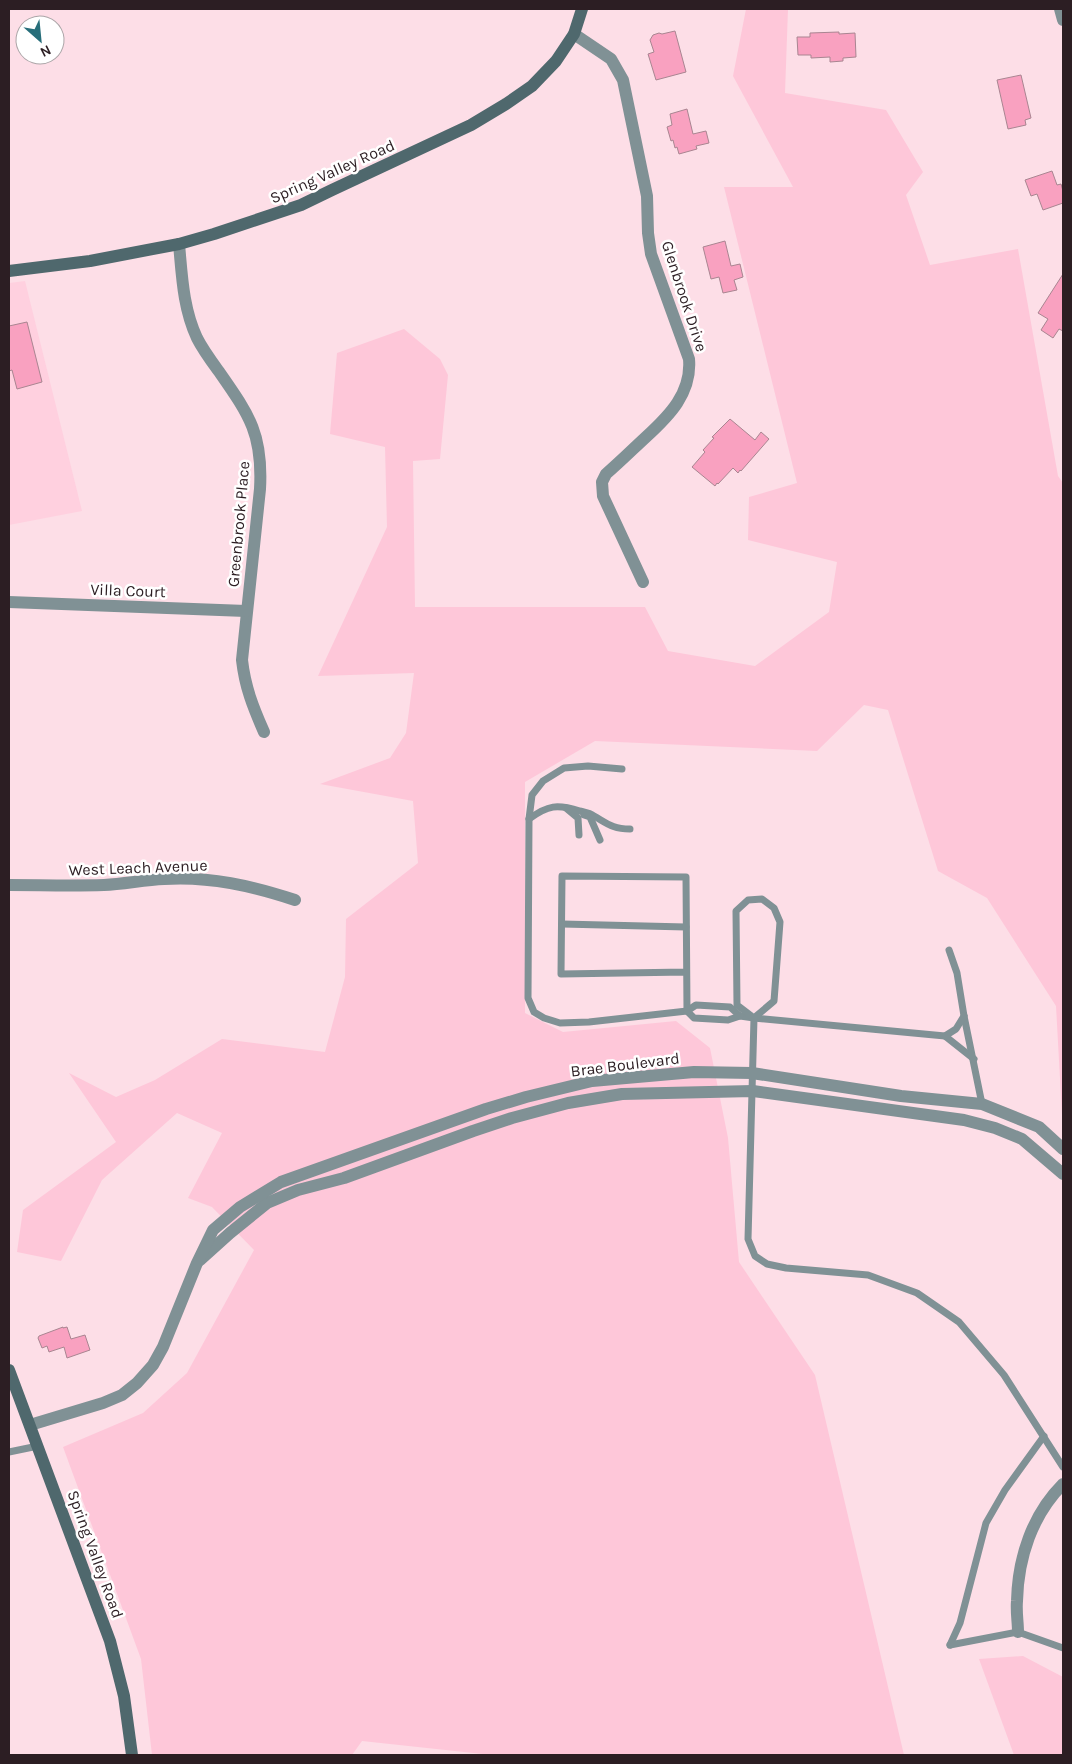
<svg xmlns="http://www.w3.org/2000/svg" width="1072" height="1764" font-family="Karla,sans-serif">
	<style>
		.built { fill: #ffd0df }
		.green { fill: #fec7d9 }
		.building { fill: #f9a1c0; stroke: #a98591 }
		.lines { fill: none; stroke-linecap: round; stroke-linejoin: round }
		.lane { stroke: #809195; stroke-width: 7 }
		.street { stroke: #809195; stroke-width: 12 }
		.secondary { stroke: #4f686d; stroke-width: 12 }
		.labels { text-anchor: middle; stroke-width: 5; stroke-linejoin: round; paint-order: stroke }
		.street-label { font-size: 16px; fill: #2c1e23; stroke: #fff }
	</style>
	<rect width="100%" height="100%" fill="#fddee7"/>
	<path class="built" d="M25,281L82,511L9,525V283Z"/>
	<g class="green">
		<path d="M746,9H788L785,93L886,110L923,172L906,195L930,265L1018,249L1058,476L1063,483V1133L1056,1006L987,898L938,871L888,710L864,705L817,751L595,741L525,782V1013L563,1032L676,1021L710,1048L728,1138L739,1262L815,1375L904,1755H492L362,1741L352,1755H152L141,1659L63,1447L143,1413L187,1373L254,1250L212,1207L188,1198L222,1133L177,1113L102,1180L61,1261L17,1252L23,1210L116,1142L69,1073L116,1097L155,1080L222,1039L325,1052L345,977L346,919L418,863L413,801L320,784L390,758L406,733L414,673L318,676L387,527L385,447L330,434L337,353L404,329L440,359L448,375L440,459L413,461L415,607H645L668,651L755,666L829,612L837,562L748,540L749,497L797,483L724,187H793L733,76Z"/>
		<path d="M1023,1656L1063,1677V1755H1014L979,1659Z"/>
	</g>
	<g class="building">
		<path d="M675,31L686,72L656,80L648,54L654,52L650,40L653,35L659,33L662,34Z"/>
		<path d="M839,32V34L855,33L856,57L843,58V61L830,62V57L811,58V55H798L797,37H810V33Z"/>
		<path d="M1021,75L1031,118L1025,120L1026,125L1008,129L997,80Z"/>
		<path d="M687,109L693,134L706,131L709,143L696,146L697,149L679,154L677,147L675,148L673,140L671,141L667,127L672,125L670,114Z"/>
		<path d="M1052,171L1057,185L1061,184L1063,191V203L1043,210L1037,194L1031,196L1025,180Z"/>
		<path d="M725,241L731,266L740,264L743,277L734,280L737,290L723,293L719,277L711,279L703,247Z"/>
		<path d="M1063,274V331L1059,329L1053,338L1041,330L1048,319L1038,313Z"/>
		<path d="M27,322L42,382L17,389L12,370L9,371V326Z"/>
		<path d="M730,419L755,440L761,432L769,439L741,471L740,470L738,473L733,468L718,484L717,483L715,486L692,467L705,452L703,450L714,438L712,437Z"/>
		<path d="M63,1327V1328L67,1327L71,1339L85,1335L90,1350L67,1358L64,1347L49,1352L47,1346L42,1348L38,1338L39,1336Z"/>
	</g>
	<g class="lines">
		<g class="lane">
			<path d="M622,769L588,766L564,768L543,781L532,795L529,819L528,998L534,1012L544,1018L560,1023L589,1022L687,1011L696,1005L730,1007L740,1016L754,1018L945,1036L974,1059"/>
			<path d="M566,808L578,818L579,835"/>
			<path d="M584,815L590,817L600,840"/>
			<path d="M529,819C548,805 557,804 580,811C584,812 590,813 594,816C608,824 613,829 630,829"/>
			<path d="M562,924L686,927"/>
			<path d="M949,950L957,973L964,1016L982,1104"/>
			<path d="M686,972L561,974L562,876L686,877L687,1011L694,1018L728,1020L740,1016"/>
			<path d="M754,1018L737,1005L736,911L748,900L762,899L774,908L780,922L774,1001L754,1018L748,1239L755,1256L767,1264L786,1268L868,1275L917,1293L959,1322L1004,1375L1063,1467"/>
			<path d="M945,1036L956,1029L964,1016"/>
			<path d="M9,1452L38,1446"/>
			<path d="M950,1645L960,1623L986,1523L1005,1490L1044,1436"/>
			<path d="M950,1645L1018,1632L1063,1648"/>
		</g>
		<g class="street">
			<path d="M1060,9L1063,20"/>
			<path d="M574,34L611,59L623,80L647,196L648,233L651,254L689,359C692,393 669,416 646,437C633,449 620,462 606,474L602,482L603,496L643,582"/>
			<path d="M179,244C182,276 183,308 197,338C203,350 212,362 220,373C250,416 263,435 260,489L242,660C245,687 253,707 264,732"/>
			<path d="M9,602L246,611"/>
			<path d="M9,885C40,885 72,886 104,885C124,884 144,880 164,879C210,876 252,886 295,900"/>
			<path d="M200,1260L230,1233L267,1203L298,1190L344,1178L473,1131L512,1118L568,1103L622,1094L753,1091L964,1120L995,1128L1022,1139L1063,1174"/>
			<path d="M30,1425L103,1403L122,1395L137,1383L153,1365L163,1347L197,1263L213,1230L240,1207L281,1182L486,1109L526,1097L592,1081L694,1072L752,1073L901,1096L982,1104L1039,1127L1063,1149"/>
			<path d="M1018,1632C1018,1622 1016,1612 1017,1601C1018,1558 1032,1515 1063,1484"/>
		</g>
		<g class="secondary">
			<path d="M9,271L90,261L179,244L214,234L301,205L332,190L471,125L506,104L532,86L556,61L574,34L582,9"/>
			<path d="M9,1370L110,1641L124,1696L132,1755"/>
		</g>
	</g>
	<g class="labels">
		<g class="street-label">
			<text transform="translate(332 171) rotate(-24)" y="6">Spring Valley Road</text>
			<text transform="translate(685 296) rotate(72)" y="6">Glenbrook Drive</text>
			<text transform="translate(238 524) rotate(-85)" y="6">Greenbrook Place</text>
			<text transform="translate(128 590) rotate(2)" y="6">Villa Court</text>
			<text transform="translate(138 867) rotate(-2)" y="6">West Leach Avenue</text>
			<text transform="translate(625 1064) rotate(-7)" y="6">Brae Boulevard</text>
			<text transform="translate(96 1554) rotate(70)" y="6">Spring Valley Road</text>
		</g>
	</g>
	<rect width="1072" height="1764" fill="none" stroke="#2c1e23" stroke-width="20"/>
	<g transform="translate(40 40) rotate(153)"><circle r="24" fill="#ffffff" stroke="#aba5a7"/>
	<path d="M0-4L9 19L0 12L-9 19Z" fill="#276e7a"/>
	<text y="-8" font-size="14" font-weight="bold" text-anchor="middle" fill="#2c1e23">N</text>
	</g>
</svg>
